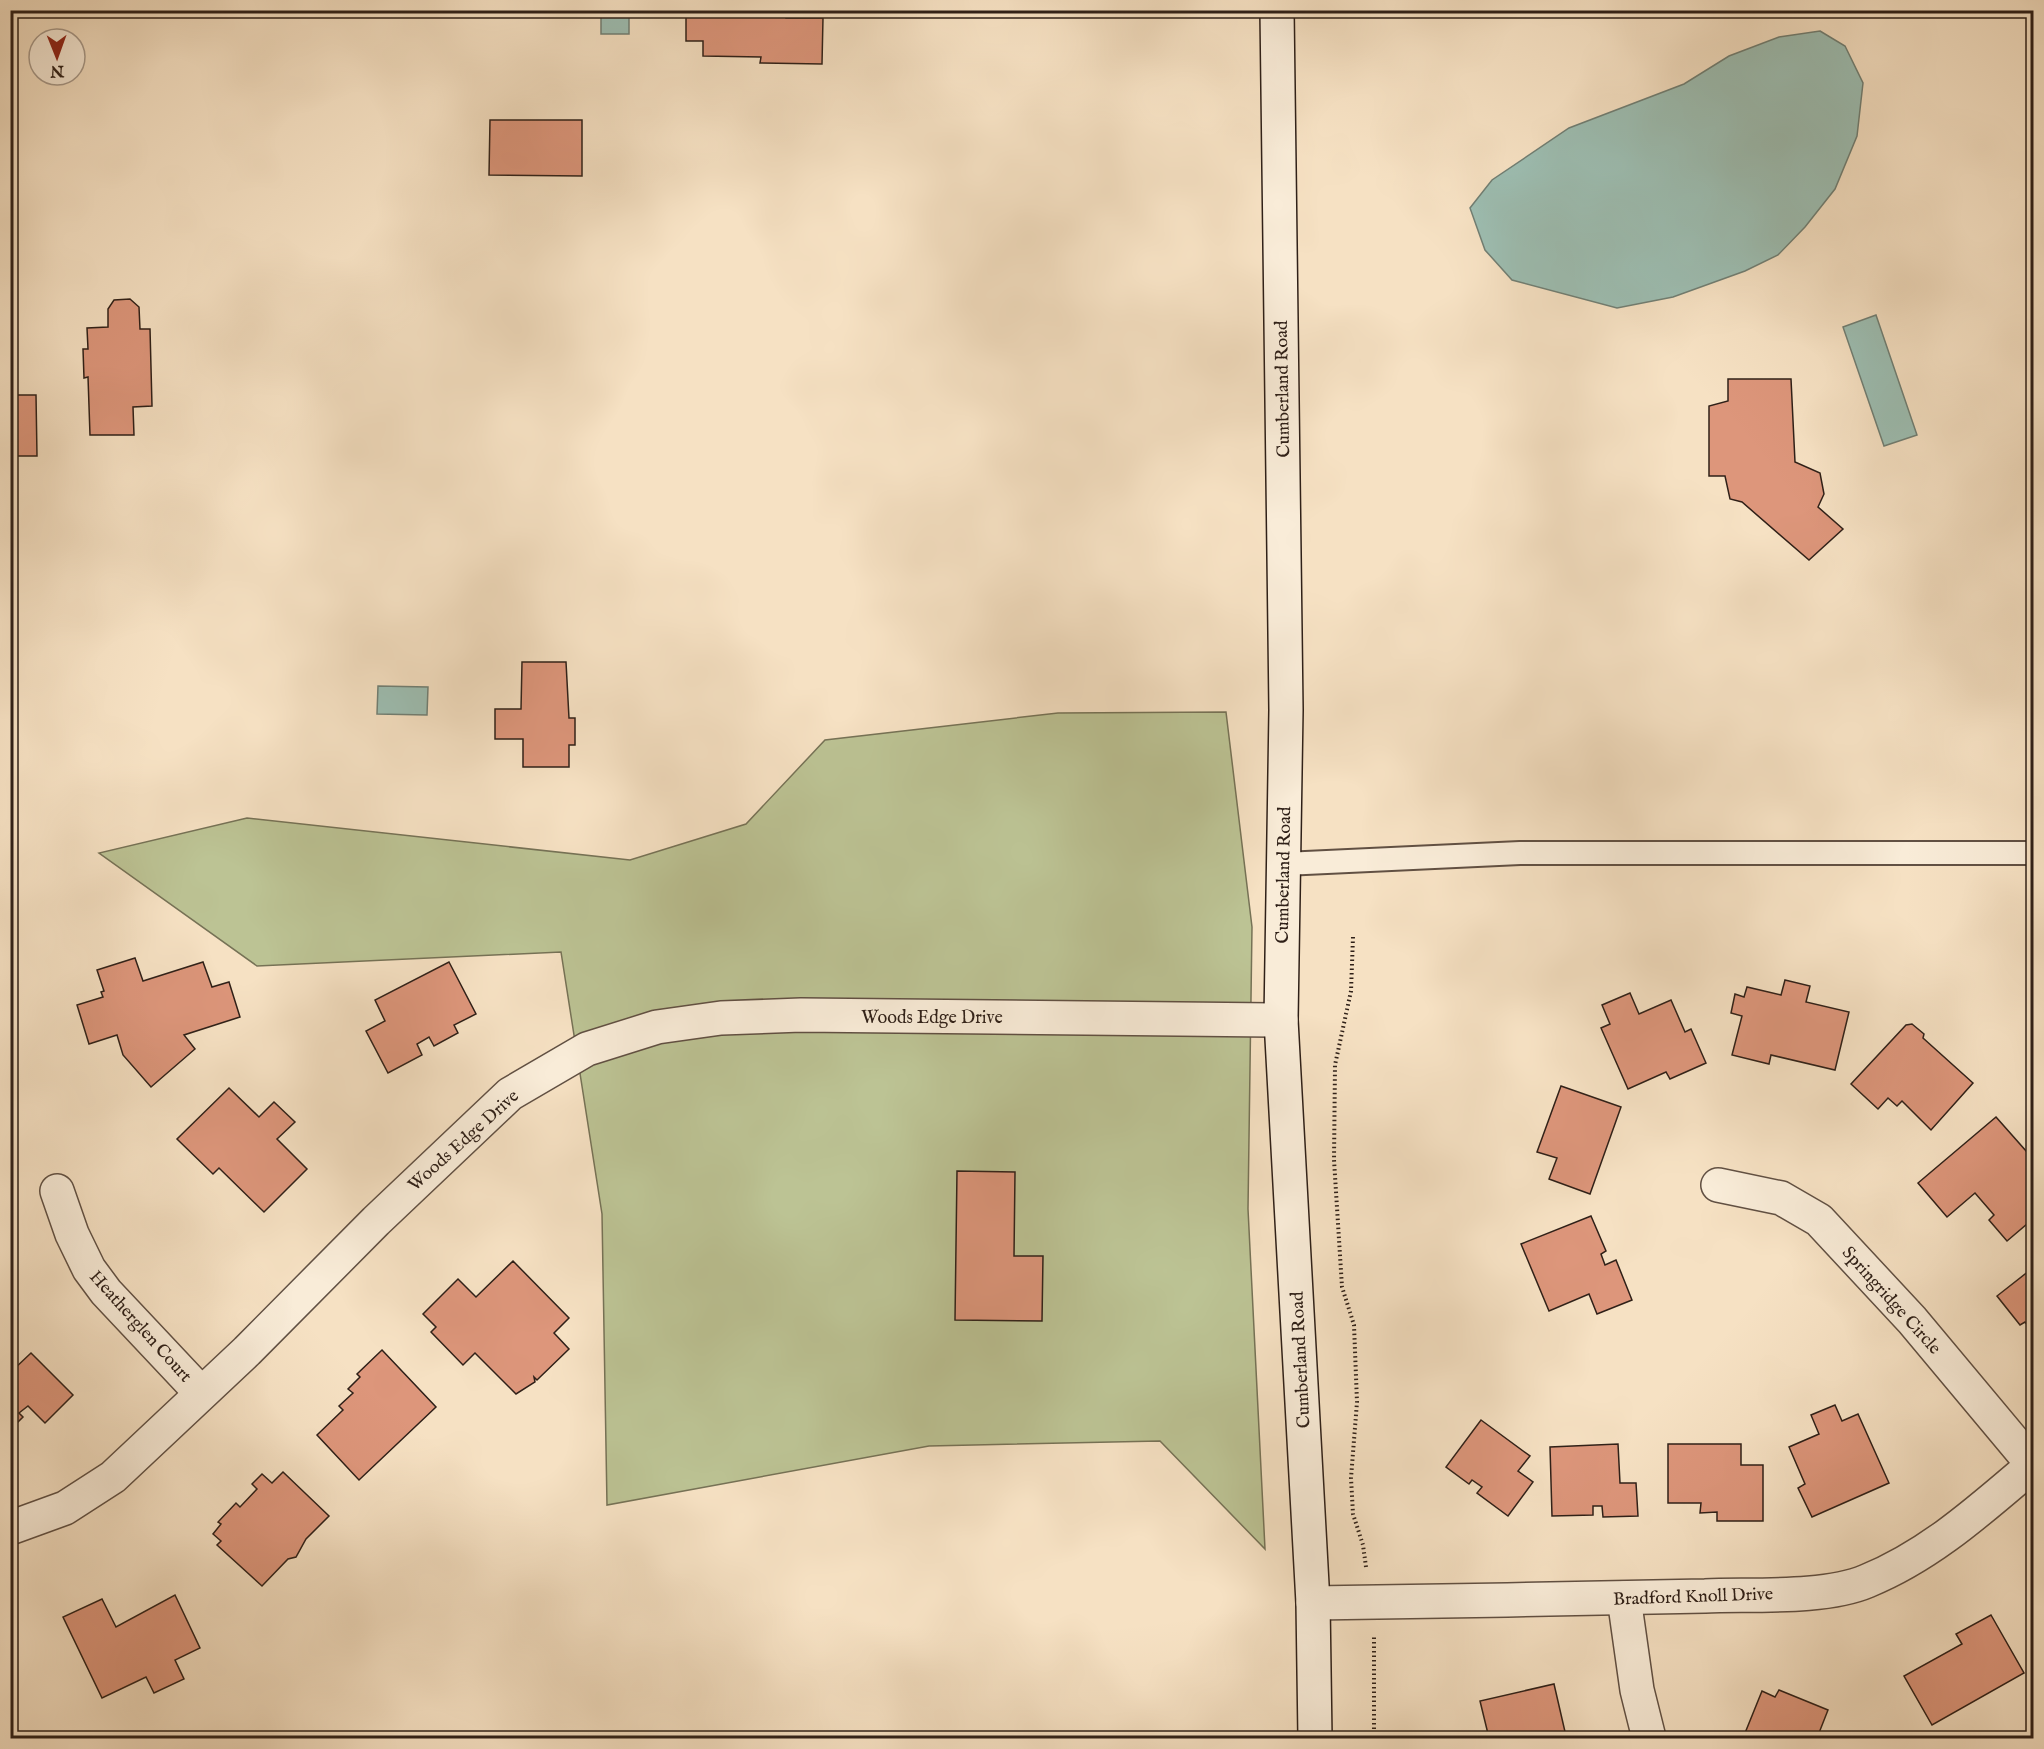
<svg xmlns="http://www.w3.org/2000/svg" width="2044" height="1749" font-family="'IM FELL English',serif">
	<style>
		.green { fill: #bcc394; stroke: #767256; stroke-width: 1.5 }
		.water { fill: #9dbeb2; stroke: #717f74; stroke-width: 1.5 }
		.building { fill: #dd967b; stroke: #2f2018; stroke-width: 1.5 }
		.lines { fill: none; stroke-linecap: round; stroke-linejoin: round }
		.lane-casing { stroke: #615043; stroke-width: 26 }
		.street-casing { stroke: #615043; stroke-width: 36 }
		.secondary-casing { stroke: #2f2018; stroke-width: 36 }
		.path { stroke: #2f2018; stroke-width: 4; stroke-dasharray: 1.5 3; stroke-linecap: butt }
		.lane { stroke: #f9ecd8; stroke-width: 22 }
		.street { stroke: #f9ecd8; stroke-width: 33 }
		.secondary { stroke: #f9ecd8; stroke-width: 33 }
		.labels { text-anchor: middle; stroke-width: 4.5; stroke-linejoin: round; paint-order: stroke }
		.street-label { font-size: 18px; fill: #2f2018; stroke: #f9ecd8 }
	</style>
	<rect width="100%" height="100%" fill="#f6e1c3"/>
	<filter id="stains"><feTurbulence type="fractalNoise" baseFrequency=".00333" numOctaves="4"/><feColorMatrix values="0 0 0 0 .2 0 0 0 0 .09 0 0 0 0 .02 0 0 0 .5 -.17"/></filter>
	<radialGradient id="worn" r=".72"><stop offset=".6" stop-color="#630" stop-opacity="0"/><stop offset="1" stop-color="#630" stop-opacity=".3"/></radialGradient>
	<path class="green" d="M1226,712L1252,927L1248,1209L1265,1549L1160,1441L929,1446L607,1505L602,1214L561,952L257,966L99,853L247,818L630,860L746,824L825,740L1058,713Z"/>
	<g class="water">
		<rect x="601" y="11" width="28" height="23"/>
		<path d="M1820,31L1845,46L1863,83L1857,136L1835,189L1805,227L1778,255L1745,271L1673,297L1617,308L1512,280L1485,250L1470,208L1492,180L1569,128L1684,84L1729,56L1779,37Z"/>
		<path d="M1876,315L1917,435L1884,446L1843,327Z"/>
		<path d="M378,686L428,687L427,715L377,714Z"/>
	</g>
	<g class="building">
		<path d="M686,10H786V18H823L822,64L760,63L761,57L703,56V41H686Z"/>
		<path d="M490,120H582V176L489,175Z"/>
		<path d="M130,299L139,307L140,329H150L152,406L133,407L134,435H90L88,377L84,378L83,349H88L87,328L108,327V309L114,300Z"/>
		<path d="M1728,379H1791L1795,462L1820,473L1824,494L1818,507L1843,529L1809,560L1742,502L1730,499L1725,476H1709V406L1728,401Z"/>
		<path d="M10,395H36L37,456H10Z"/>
		<path d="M522,662H566L569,718H575V745H569V767H523V739H495V709H521Z"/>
		<path d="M135,958L143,981L203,962L212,987L229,982L240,1017L184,1035L195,1049L151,1087L123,1055L117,1035L89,1044L77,1005L103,997L101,992L104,991L97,970Z"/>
		<path d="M449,962L476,1014L454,1025L458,1033L434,1046L429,1037L417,1044L422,1055L388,1073L366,1031L385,1021L375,1000Z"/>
		<path d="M1785,980L1810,986L1806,1002L1849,1012L1835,1070L1771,1055L1769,1064L1732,1055L1742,1016L1731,1013L1735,994L1744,997L1747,987L1781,995Z"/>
		<path d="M1630,993L1639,1014L1671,1000L1685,1032L1691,1029L1706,1063L1670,1079L1666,1072L1628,1089L1601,1028L1610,1024L1602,1005Z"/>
		<path d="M1912,1024L1924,1034L1923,1038L1973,1083L1931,1130L1902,1101L1897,1106L1888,1098L1878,1109L1851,1084L1906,1025Z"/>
		<path d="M1561,1086L1621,1107L1590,1194L1549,1179L1557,1158L1537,1152Z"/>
		<path d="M229,1088L259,1117L274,1102L295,1122L277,1139L307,1169L264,1212L219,1168L213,1174L177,1139Z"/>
		<path d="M1996,1117L2034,1160V1218L2007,1241L1989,1220L1994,1215L1975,1193L1947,1217L1918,1183Z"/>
		<path d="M957,1171L1015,1172L1014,1256H1043L1042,1321L955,1320Z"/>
		<path d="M1591,1216L1606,1251L1601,1254L1605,1265L1616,1260L1632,1300L1597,1314L1589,1294L1549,1311L1521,1244Z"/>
		<path d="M513,1261L569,1318L554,1333L569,1349L537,1380L534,1377L535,1382L516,1394L475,1353L463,1365L431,1332L436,1327L423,1314L458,1279L476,1297Z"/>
		<path d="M2034,1267V1333L2025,1322L2020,1325L1997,1296Z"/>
		<path d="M382,1350L436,1407L359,1480L317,1435L343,1410L339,1406L353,1393L348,1389L360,1377L357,1374Z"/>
		<path d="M31,1353L73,1395L45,1423L28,1406L19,1413L23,1417L10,1430V1366L14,1369Z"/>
		<path d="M1835,1405L1842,1421L1858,1414L1889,1483L1812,1517L1798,1488L1805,1484L1789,1447L1819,1434L1811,1415Z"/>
		<path d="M1481,1420L1530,1456L1518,1471L1533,1482L1508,1516L1477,1493L1482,1487L1472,1480L1469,1484L1446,1467Z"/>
		<path d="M1618,1444L1620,1483H1636L1638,1516L1603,1517L1602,1506H1593V1515L1552,1516L1550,1447Z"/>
		<path d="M1668,1444H1741V1465H1763V1521H1717V1512L1700,1513L1701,1503H1668Z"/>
		<path d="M283,1472L329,1516L306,1539L296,1557L288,1559L262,1586L217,1545L221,1541L213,1534L221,1524L218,1522L236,1503L240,1507L257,1489L252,1484L262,1474L272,1483Z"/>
		<path d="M175,1595L200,1648L175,1660L184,1679L154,1693L146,1677L102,1698L63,1617L102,1599L116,1627Z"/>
		<path d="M1991,1615L2024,1673L1932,1725L1904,1676L1962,1644L1956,1634Z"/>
		<path d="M1554,1684L1566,1736L1560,1738H1489L1480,1701Z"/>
		<path d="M1779,1690L1828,1710L1817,1738H1743L1762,1691L1775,1697Z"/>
	</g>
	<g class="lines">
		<g class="lane-casing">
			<path id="lane" d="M1284,864L1520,853H2034"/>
		</g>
		<g class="street-casing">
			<g id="street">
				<path d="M1718,1185L1781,1198L1819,1220L1912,1320L2034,1466"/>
				<path d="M57,1191L72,1234L89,1269L106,1292L201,1393"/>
				<path d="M10,1528L65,1508L113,1477L247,1351L376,1221L510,1094L587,1049L657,1027L721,1018L801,1015L1281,1020"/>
				<path d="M1624,1598L1637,1690L1649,1738"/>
				<path d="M1313,1603C1444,1601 1574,1599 1705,1596C1751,1594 1825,1599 1867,1581C1931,1555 1982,1508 2034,1464"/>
			</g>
		</g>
		<g class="secondary-casing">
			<path id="secondary" d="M1277,10L1286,710L1281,1020L1313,1603L1315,1738"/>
		</g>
		<g class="path">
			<path d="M1353,937L1351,991L1335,1065L1334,1160L1342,1287L1354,1325L1357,1402L1351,1478L1353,1514L1363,1545L1366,1567"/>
			<path d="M1374,1738V1637"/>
		</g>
		<use href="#lane" class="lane"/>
		<use href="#street" class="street"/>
		<use href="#secondary" class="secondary"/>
	</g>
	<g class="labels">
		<g class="street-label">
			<text transform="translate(1282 389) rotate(-91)" y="6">Cumberland Road</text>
			<text transform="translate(1283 875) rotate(-89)" y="6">Cumberland Road</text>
			<text x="932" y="1023">Woods Edge Drive</text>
			<text transform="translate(463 1140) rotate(-42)" y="6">Woods Edge Drive</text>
			<text transform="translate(1892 1300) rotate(48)" y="6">Springridge Circle</text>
			<text transform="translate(141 1326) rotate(48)" y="6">Heatherglen Court</text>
			<text transform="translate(1300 1360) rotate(-93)" y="6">Cumberland Road</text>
			<text transform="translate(1693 1596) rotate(-2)" y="6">Bradford Knoll Drive</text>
		</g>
	</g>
	<rect width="2044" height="1749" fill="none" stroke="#f6e1c3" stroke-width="36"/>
	<rect x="12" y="12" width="2020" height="1725" fill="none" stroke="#2f2018" stroke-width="3"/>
	<rect x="18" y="18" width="2008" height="1713" fill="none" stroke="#2f2018" stroke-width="1.5"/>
	<g transform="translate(57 57) rotate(179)"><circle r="28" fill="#f9ecd8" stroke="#a89a8b" stroke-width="1.5"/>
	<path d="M0-4.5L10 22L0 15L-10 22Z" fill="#8f2418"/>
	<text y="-9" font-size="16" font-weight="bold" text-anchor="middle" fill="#2f2018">N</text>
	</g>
	<rect width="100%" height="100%" filter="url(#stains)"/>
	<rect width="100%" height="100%" fill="url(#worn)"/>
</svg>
